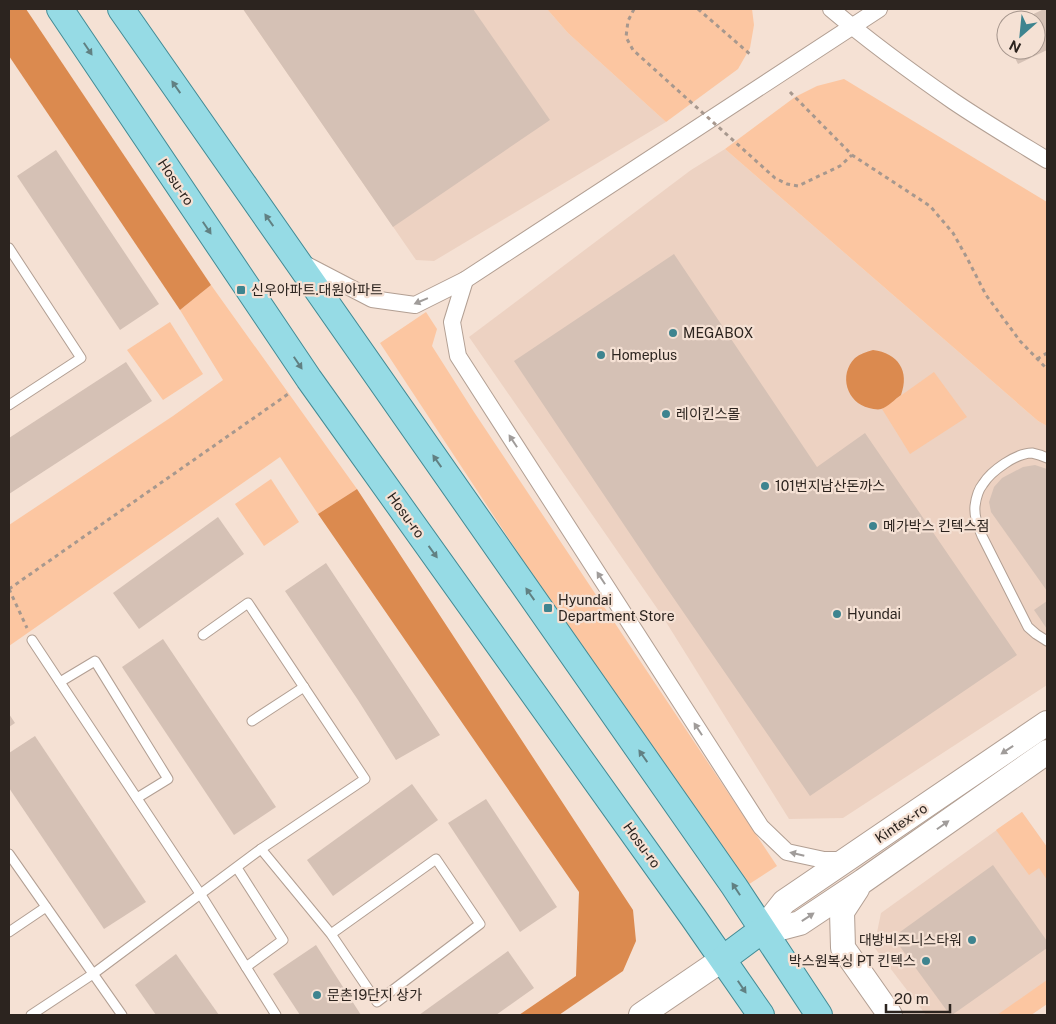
<svg xmlns="http://www.w3.org/2000/svg" width="1056" height="1024" font-family="'Public Sans','Noto Sans KR',sans-serif">
	<style>
		.built { fill: #edd2c2 }
		.green { fill: #fcc6a1 }
		.forest { fill: #db8a4f }
		.building { fill: #d5c1b5 }
		.lines { fill: none; stroke-linecap: round; stroke-linejoin: round }
		.lane-casing { stroke: #b29f93; stroke-width: 11 }
		.street-casing { stroke: #b29f93; stroke-width: 18 }
		.secondary-casing { stroke: #b29f93; stroke-width: 26 }
		.primary-casing { stroke: #438b95; stroke-width: 28 }
		.path { stroke: #a7988e; stroke-width: 3; stroke-dasharray: 4 4; stroke-linecap: butt }
		.lane { stroke: #fff; stroke-width: 9 }
		.street { stroke: #fff; stroke-width: 16 }
		.secondary { stroke: #fff; stroke-width: 24 }
		.primary { stroke: #96dbe5; stroke-width: 26 }
		.path-bridge { stroke: #a7988e; stroke-width: 3; stroke-dasharray: 4 4; stroke-linecap: butt }
		.oneway { fill: #618082 }
		.oneway2 { fill: #a09c9a }
		.poi-dot { fill: #3e848f; stroke: #f5e1d4; stroke-width: 2 }
		.labels { text-anchor: middle; stroke-width: 4.5; stroke-linejoin: round; paint-order: stroke }
		.street-label { font-size: 14px; fill: #2c241f; stroke: #f5e1d4 }
		.poi-label { font-size: 14px; fill: #2c241f; stroke: #f5e1d4; text-anchor: start }
	</style>
	<rect width="100%" height="100%" fill="#f5e1d4"/>
	<g class="built">
		<path d="M243,9H547L568,33L666,122L434,261L416,260Z"/>
		<path d="M725,149L1038,421L1047,426V685L843,818L789,819L661,614L469,337L691,170Z"/>
		<path d="M1022,812L1047,847V1004L1031,1015H926L874,947L881,913Z"/>
	</g>
	<g class="green">
		<path d="M547,9H752L754,25L750,48L738,69L666,122L568,33Z"/>
		<path d="M844,79L1047,202V426L1038,421L725,149L795,97L817,86Z"/>
		<path d="M211,285L357,489L318,514L280,457L9,646V525L173,416L223,380L180,310Z"/>
		<path d="M426,312L437,329L432,346L474,412L777,866L740,890L380,343Z"/>
		<path d="M170,322L203,374L163,400L127,350Z"/>
		<path d="M934,372L967,417L910,454L882,409Z"/>
		<path d="M271,479L299,522L264,546L235,504Z"/>
		<path d="M1022,812L1047,847V880L1039,868L1029,875L996,830Z"/>
		<path d="M1047,980V1004L1031,1015H997Z"/>
	</g>
	<g class="forest">
		<path d="M9,9H26L211,285L180,310L9,56Z"/>
		<path d="M873,350C898,353 910,371 901,395C895,399 888,407 881,409C878,410 873,409 869,408C847,403 838,375 855,358C860,354 866,352 873,350Z"/>
		<path d="M357,489L633,910L636,941L623,971L559,1015H519L576,976L579,892L318,514Z"/>
	</g>
	<g class="building">
		<path d="M243,9H473L550,120L393,227Z"/>
		<path d="M1044,9H1047V50L1018,64L1011,50H1036V20H1021Z"/>
		<path d="M1006,27V39L1001,30Z"/>
		<path d="M56,150L159,304L120,330L17,176Z"/>
		<path d="M674,254L817,467L865,433L1017,655L810,796L657,574L514,361Z"/>
		<path d="M126,362L152,401L9,494V438Z"/>
		<path d="M1035,465L1047,469V591L991,512L989,502L994,487L1002,478L1023,467Z"/>
		<path d="M218,517L244,554L139,629L113,593Z"/>
		<path d="M326,563L440,735L396,760L358,700L285,591Z"/>
		<path d="M1047,601V629L1034,610Z"/>
		<path d="M163,639L276,807L234,835L122,667Z"/>
		<path d="M9,714L15,723L9,727Z"/>
		<path d="M35,736L146,902L104,929L9,788V753Z"/>
		<path d="M412,784L438,820L333,896L307,860Z"/>
		<path d="M486,799L557,907L520,932L448,823Z"/>
		<path d="M993,865L1047,941V948L952,1015H950L893,937Z"/>
		<path d="M316,945L361,1015H300L273,974Z"/>
		<path d="M508,951L534,988L496,1015H419Z"/>
		<path d="M176,954L219,1015H156L135,985Z"/>
	</g>
	<g class="lines">
		<g class="lane-casing">
			<g id="lane">
				<path d="M9,248L81,358L9,405"/>
				<path d="M1047,458C1043,456 1037,454 1032,453C1016,453 991,471 983,484C978,490 976,498 975,506C974,517 978,526 982,536L1028,627L1036,634L1047,641"/>
				<path d="M32,640L201,895L276,1015"/>
				<path d="M60,682L95,661L168,779L137,798"/>
				<path d="M252,721L304,687"/>
				<path d="M261,849L331,934L377,1002L480,924L436,859L331,934"/>
				<path d="M9,854L122,1015"/>
				<path d="M237,868L283,940L246,967"/>
				<path d="M9,932L46,907"/>
				<path d="M31,1015L93,974L261,849L365,779L248,603L203,635"/>
			</g>
		</g>
		<g class="street-casing">
			<g id="street">
				<path d="M831,9C870,42 911,72 953,101C984,122 1016,141 1047,160"/>
				<path d="M301,262L372,299L415,305L465,280L879,9"/>
				<path d="M465,280L452,322L458,356L761,827L787,852L824,860H845"/>
			</g>
		</g>
		<g class="secondary-casing">
			<g id="secondary">
				<path d="M857,889L842,912L843,948L890,1015"/>
				<path d="M762,930L784,902L1047,723"/>
				<path d="M762,930L781,928L800,923L863,881L1047,752"/>
				<path d="M641,1015L723,959"/>
			</g>
		</g>
		<g class="primary-casing">
			<g id="primary">
				<path d="M60,9L309,379L693,917L761,1015"/>
				<path d="M121,9L734,886L819,1015"/>
				<path d="M723,959L762,930"/>
			</g>
		</g>
		<g class="path">
			<path d="M698,9L751,55"/>
			<path d="M790,92L852,155L930,206L953,233L967,258L986,295L1020,341L1047,369"/>
			<path d="M1037,359L1047,353"/>
			<path d="M9,589L291,392"/>
			<path d="M9,589L27,628"/>
		</g>
		<use href="#lane" class="lane"/>
		<use href="#street" class="street"/>
		<use href="#secondary" class="secondary"/>
		<use href="#primary" class="primary"/>
		<path class="path-bridge" d="M634,9L628,21L626,37L633,50L775,178L787,184L798,186L840,166L852,155"/>
	</g>
	<defs><path id="oneway-solid" d="M-6-.8H1V-3.2L6.5 0L1 3.2V.8H-6Z" transform="scale(1.25)"/></defs>
	<g class="oneway">
		<use href="#oneway-solid" transform="translate(88 49) rotate(56)"/>
		<use href="#oneway-solid" transform="translate(176 87) rotate(-125)"/>
		<use href="#oneway-solid" transform="translate(269 220) rotate(-125)"/>
		<use href="#oneway-solid" transform="translate(207 228) rotate(56)"/>
		<use href="#oneway-solid" transform="translate(298 363) rotate(56)"/>
		<use href="#oneway-solid" transform="translate(437 461) rotate(-125)"/>
		<use href="#oneway-solid" transform="translate(433 552) rotate(54)"/>
		<use href="#oneway-solid" transform="translate(530 594) rotate(-125)"/>
		<use href="#oneway-solid" transform="translate(643 756) rotate(-125)"/>
		<use href="#oneway-solid" transform="translate(736 889) rotate(-123)"/>
		<use href="#oneway-solid" transform="translate(742 987) rotate(56)"/>
	</g>
	<g class="oneway2">
		<use href="#oneway-solid" transform="translate(421 301) rotate(157)"/>
		<use href="#oneway-solid" transform="translate(513 441) rotate(-123)"/>
		<use href="#oneway-solid" transform="translate(601 578) rotate(-123)"/>
		<use href="#oneway-solid" transform="translate(698 729) rotate(-123)"/>
		<use href="#oneway-solid" transform="translate(1007 750) rotate(146)"/>
		<use href="#oneway-solid" transform="translate(943 825) rotate(-35)"/>
		<use href="#oneway-solid" transform="translate(797 854) rotate(-167)"/>
		<use href="#oneway-solid" transform="translate(808 917) rotate(-34)"/>
	</g>
	<g class="poi-dot">
		<rect x="236" y="285" width="10" height="10" rx="2.5"/>
		<circle cx="673" cy="333" r="5"/>
		<circle cx="601" cy="355" r="5"/>
		<circle cx="666" cy="414" r="5"/>
		<circle cx="765" cy="486" r="5"/>
		<circle cx="873" cy="526" r="5"/>
		<rect x="543" y="603" width="10" height="10" rx="2.5"/>
		<circle cx="837" cy="614" r="5"/>
		<circle cx="972" cy="940" r="5"/>
		<circle cx="926" cy="961" r="5"/>
		<circle cx="317" cy="995" r="5"/>
	</g>
	<g class="labels">
		<g class="street-label">
			<text transform="translate(176 182) rotate(56)" y="5">Hosu-ro</text>
			<text transform="translate(406 515) rotate(54)" y="5">Hosu-ro</text>
			<text transform="translate(901 823) rotate(-34)" y="5">Kintex-ro</text>
			<text transform="translate(642 845) rotate(54)" y="5">Hosu-ro</text>
		</g>
		<g class="poi-label">
			<text x="251" y="295">신우아파트.대원아파트</text>
			<text x="683" y="338">MEGABOX</text>
			<text x="611" y="360">Homeplus</text>
			<text x="676" y="419">레이킨스몰</text>
			<text x="775" y="491">101번지남산돈까스</text>
			<text x="883" y="531">메가박스 킨텍스점</text>
			<text x="558" y="605">Hyundai<tspan x="558" dy="16">Department Store</tspan></text>
			<text x="847" y="619">Hyundai</text>
			<text x="962" y="945" text-anchor="end">대방비즈니스타워</text>
			<text x="916" y="966" text-anchor="end">박스원복싱 PT 킨텍스</text>
			<text x="327" y="1000">문촌19단지 상가</text>
		</g>
	</g>
	<rect width="1056" height="1024" fill="none" stroke="#2c241f" stroke-width="20"/>
	<g transform="translate(1021 35) rotate(207)"><circle r="24" fill="#f5e1d4" stroke="#a5958c"/>
	<path d="M0-4L9 19L0 12L-9 19Z" fill="#3e848f"/>
	<text y="-8" font-size="14" font-weight="bold" text-anchor="middle" fill="#2c241f">N</text>
	</g>
	<path d="M886 1004v8h64v-8" fill="none" stroke="#2c241f" stroke-width="2.5"/>
	<text x="894" y="1004" font-size="15" fill="#2c241f" stroke="#f5e1d4" stroke-width="4" paint-order="stroke">20 m</text>
</svg>
